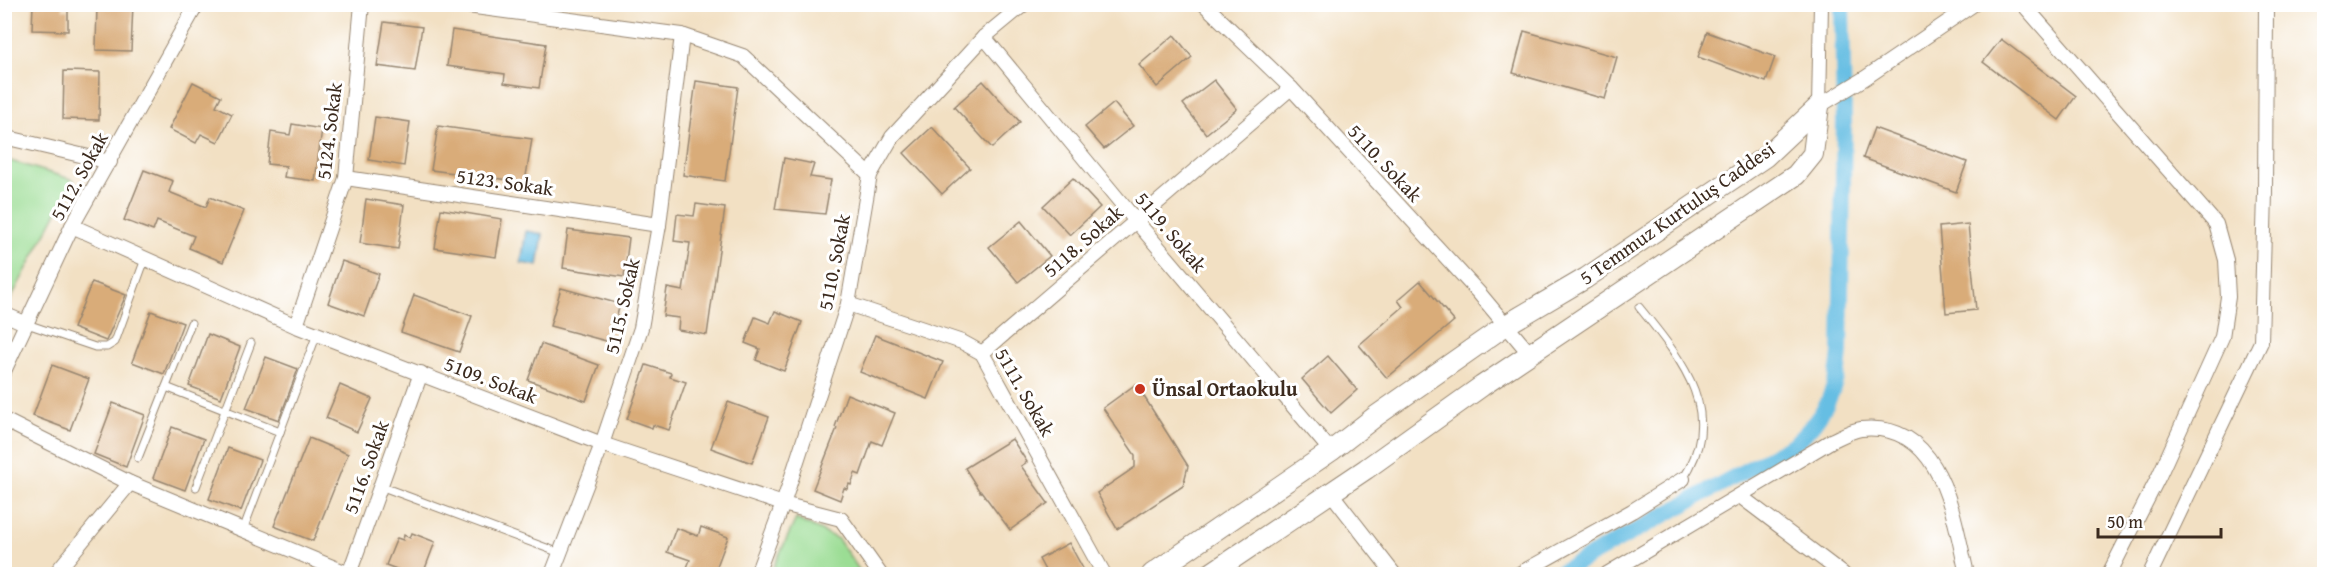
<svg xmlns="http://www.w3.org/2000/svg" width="2329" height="579" font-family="'Gentium Book Plus',serif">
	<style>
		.green { fill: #9bdd94; stroke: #6b8459; stroke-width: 1.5 }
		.water { fill: #66bee3; stroke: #507480; stroke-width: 1.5 }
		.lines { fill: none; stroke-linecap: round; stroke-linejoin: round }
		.canal { stroke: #66bee3; stroke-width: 16 }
		.building { fill: #d9ac79 }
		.service-casing { stroke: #968570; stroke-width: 9 }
		.minor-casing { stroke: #968570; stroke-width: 16 }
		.secondary-casing { stroke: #968570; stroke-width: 22 }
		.service { stroke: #fff; stroke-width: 7 }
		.minor { stroke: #fff; stroke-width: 14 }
		.secondary { stroke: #fff; stroke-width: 20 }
		.poi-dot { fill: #c8321e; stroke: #fff; stroke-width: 2 }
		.labels { text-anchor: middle; stroke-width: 6; stroke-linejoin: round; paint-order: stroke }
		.street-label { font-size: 20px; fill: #3b2a1e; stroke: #fff }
		.poi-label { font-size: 20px; font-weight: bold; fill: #3b2a1e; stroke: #fff; text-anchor: start }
	</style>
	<rect width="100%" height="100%" fill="#fff"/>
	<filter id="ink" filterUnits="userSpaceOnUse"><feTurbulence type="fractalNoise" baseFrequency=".0167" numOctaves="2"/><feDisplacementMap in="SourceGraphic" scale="12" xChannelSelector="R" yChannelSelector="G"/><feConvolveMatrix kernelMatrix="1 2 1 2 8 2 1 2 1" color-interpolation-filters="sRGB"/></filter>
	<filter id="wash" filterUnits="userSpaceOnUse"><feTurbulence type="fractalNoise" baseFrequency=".008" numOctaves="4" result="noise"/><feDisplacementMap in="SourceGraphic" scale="24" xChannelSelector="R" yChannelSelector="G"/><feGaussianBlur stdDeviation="1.35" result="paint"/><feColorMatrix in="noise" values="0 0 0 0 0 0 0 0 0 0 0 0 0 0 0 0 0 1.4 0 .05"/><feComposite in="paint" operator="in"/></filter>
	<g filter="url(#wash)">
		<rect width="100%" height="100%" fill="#f2e0c3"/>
		<g class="green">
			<path d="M4,159L74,180L7,306L4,304Z"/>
			<path d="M796,519L838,539L862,574H770Z"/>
		</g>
		<path class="water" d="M526,231L543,234L538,266L521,263Z"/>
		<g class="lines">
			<path class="canal" d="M1557,574L1794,444C1823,419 1838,390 1840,352L1844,122L1842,4"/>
		</g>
		<g id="blocks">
			<g class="building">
				<path d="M33,4H63V10H68V31L32,30Z"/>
				<path d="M97,4H133L131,51L96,50Z"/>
				<path d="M384,22L422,27L415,71L377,66Z"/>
				<path d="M452,30L546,44L539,88L504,83L505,74L447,66Z"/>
				<path d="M1524,31L1617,57L1605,99L1513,73Z"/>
				<path d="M1707,32L1775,57L1766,82L1698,57Z"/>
				<path d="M1174,35L1192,57L1157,87L1139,65Z"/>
				<path d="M2001,39L2076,96L2059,120L1983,62Z"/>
				<path d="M64,71L100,72L99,120L63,119Z"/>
				<path d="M1214,80L1237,109L1206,134L1183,104Z"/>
				<path d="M696,81L738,87L725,181L683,175Z"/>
				<path d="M983,81L1020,122L992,148L954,107Z"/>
				<path d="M193,82L221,96L216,106L232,114L218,142L201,134L196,143L169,129Z"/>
				<path d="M1114,103L1133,126L1104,149L1085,127Z"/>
				<path d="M375,117L410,122L404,166L369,160Z"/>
				<path d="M292,124L322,129L315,181L284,177L286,166L267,164L271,132L290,135Z"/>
				<path d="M438,126L532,139L525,182L431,170Z"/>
				<path d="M932,127L970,168L942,194L904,153Z"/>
				<path d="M1874,128L1967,162L1956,192L1863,158Z"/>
				<path d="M784,158L814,164L810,177L831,180L825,214L775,209Z"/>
				<path d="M144,170L173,181L169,192L206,207L210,197L244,211L223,262L189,248L194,236L157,221L153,231L124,220Z"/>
				<path d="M1073,178L1100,207L1070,235L1043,206Z"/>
				<path d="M366,199L404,205L398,249L360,243Z"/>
				<path d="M696,204L725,208L707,335L678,330L679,318L663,316L667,288L683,291L685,278L690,243L674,241L677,214L694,216Z"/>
				<path d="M441,209L502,219L496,257L435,248Z"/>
				<path d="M1021,221L1050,256L1018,282L989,247Z"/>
				<path d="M1968,224L1976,310L1946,313L1939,227Z"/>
				<path d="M568,230L629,238L624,277L563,268Z"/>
				<path d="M342,261L379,274L364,316L328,303Z"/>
				<path d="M1420,281L1454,321L1387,378L1359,345L1403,307L1398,300Z"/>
				<path d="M92,282L126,295L106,341L73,328Z"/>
				<path d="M561,288L620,304L610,342L550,326Z"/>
				<path d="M414,295L472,316L459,352L401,332Z"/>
				<path d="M151,311L183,323L164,374L132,362Z"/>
				<path d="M775,311L802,322L784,371L756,360L760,349L745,343L755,317L770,323Z"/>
				<path d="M208,334L240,347L221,398L189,386Z"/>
				<path d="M875,335L943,362L928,399L860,372Z"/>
				<path d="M541,344L599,365L586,401L528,380Z"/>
				<path d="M1328,356L1357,390L1331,413L1302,379Z"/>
				<path d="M266,357L298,369L279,420L246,408Z"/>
				<path d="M52,365L89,379L70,430L33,416Z"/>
				<path d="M646,365L671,373L670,377L686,382L669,430L653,425L652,428L627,419Z"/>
				<path d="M1136,384L1188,466L1183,486L1117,529L1097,493L1135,467V455L1103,408Z"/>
				<path d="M340,385L372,399L357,432L326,418Z"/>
				<path d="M847,394L895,413L882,445L872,441L860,475L855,473L851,485L849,484L847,489L844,488L840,500L813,489L837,428L835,427Z"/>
				<path d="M728,402L769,417L752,463L711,448Z"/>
				<path d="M113,403L145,415L126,467L94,454Z"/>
				<path d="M172,427L204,439L185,490L153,478Z"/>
				<path d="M309,438L348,454L313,541L274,526Z"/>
				<path d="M1012,439L1027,462L1021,466L1048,503L1010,530L981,491L980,492L965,468Z"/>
				<path d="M228,448L260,460L241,511L209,499Z"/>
				<path d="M701,527L728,537L714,574H697L686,570L690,560L667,552L676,528L698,536Z"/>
				<path d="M412,533L435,542L423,574H397L399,570L386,565L397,538L403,540L404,535L410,538Z"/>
				<path d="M1069,543L1086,574H1047L1039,559Z"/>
			</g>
		</g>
	</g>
	<g filter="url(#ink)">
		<use href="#blocks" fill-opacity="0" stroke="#968570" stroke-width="1.5"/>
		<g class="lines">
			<g class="service-casing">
				<g id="service">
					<path d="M1639,307C1681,359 1727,412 1683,479"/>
					<path d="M27,324L95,347H107L115,342L145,259"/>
					<path d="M166,387L280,432"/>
					<path d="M138,458L191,323"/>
					<path d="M380,486L560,553"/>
					<path d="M196,487L251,343"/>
					<path d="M243,530L317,334"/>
				</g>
			</g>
			<g class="minor-casing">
				<g id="minor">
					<path d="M453,4L682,35L743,56L870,175"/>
					<path d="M1204,4L1291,88L1479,293L1530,354"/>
					<path d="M2023,4L2216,224L2226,260L2228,297L2222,337L2159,476L2109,574"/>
					<path d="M984,37L1136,221L1331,451"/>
					<path d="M1819,106L1865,78L1974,4"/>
					<path d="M1819,106L1821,4"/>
					<path d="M4,137L110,162"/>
					<path d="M346,178L659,225"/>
					<path d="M72,226L296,326L602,444L783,504L841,519L880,574"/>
					<path d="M848,304L962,342L982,353L1104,574"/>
					<path d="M4,314L27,324"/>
					<path d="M296,326L346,178L362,4"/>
					<path d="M982,353L1291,88"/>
					<path d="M4,371L72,226L197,4"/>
					<path d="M4,420L130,483L349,574"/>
					<path d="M1331,493L1394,574"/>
					<path d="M1740,496L1843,574"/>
					<path d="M55,574L130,483"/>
					<path d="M349,574L421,373"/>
					<path d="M552,574L602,444L641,328L659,225L682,35"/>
					<path d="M757,574L783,504L848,304L870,175L892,137L984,37L1024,4"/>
					<path d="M1519,574L1632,511L1683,479"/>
					<path d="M1607,574L1831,441C1840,437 1852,430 1861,429C1943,421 1953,516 1967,574"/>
					<path d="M2150,574L2261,342L2265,193L2266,4"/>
				</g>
			</g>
			<g class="secondary-casing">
				<g id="secondary">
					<path d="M1152,574L1331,451L1376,416L1506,325L1586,278L1765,157L1819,106"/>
					<path d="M1210,574L1366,469L1482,386L1796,175L1813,154L1819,106"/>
				</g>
			</g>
			<use href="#service" class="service"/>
			<use href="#minor" class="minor"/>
			<use href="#secondary" class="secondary"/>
		</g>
	</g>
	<circle class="poi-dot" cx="1140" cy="389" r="6"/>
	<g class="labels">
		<g class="street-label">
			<text transform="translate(329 131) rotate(-83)" y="7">5124. Sokak</text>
			<text transform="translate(1385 163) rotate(47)" y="7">5110. Sokak</text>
			<text transform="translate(79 176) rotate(-61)" y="7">5112. Sokak</text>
			<text transform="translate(505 182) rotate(8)" y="7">5123. Sokak</text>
			<text transform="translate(1677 213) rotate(-35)" y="7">5 Temmuz Kurtuluş Caddesi</text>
			<text transform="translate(1171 232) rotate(50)" y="7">5119. Sokak</text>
			<text transform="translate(1083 241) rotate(-41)" y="7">5118. Sokak</text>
			<text transform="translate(834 262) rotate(-79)" y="7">5110. Sokak</text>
			<text transform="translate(622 306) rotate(-77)" y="7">5115. Sokak</text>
			<text transform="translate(491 380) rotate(21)" y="7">5109. Sokak</text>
			<text transform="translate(1025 392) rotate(60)" y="7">5111. Sokak</text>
			<text transform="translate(366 467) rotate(-70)" y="7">5116. Sokak</text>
		</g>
		<g class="poi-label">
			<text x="1152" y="396">Ünsal Ortaokulu</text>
		</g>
	</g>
	<rect width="2329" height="579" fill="none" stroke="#fff" stroke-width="24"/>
	<path d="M2098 528v9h123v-9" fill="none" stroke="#3b2a1e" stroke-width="3"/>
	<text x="2107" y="528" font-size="18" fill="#3b2a1e" stroke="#ffffff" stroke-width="4.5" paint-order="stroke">50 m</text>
</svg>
